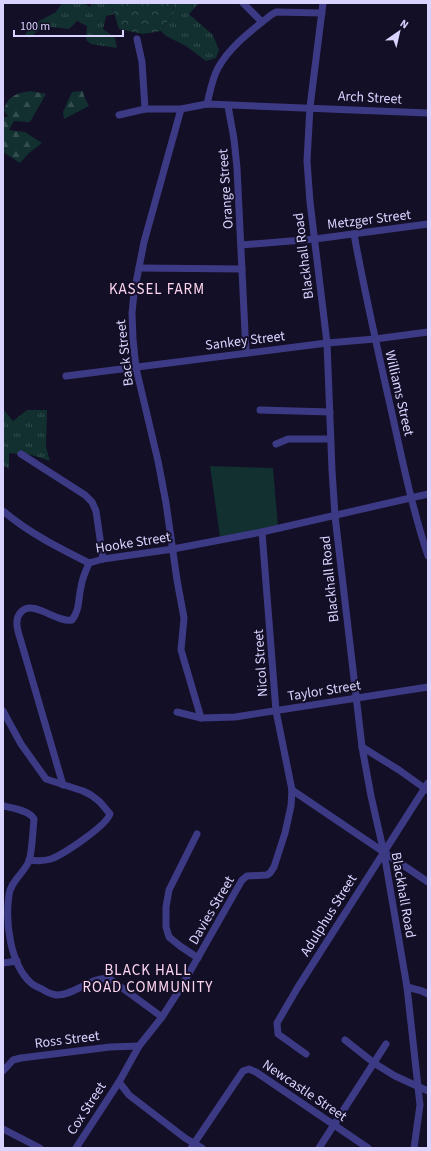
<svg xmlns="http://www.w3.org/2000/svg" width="431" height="1151" font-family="'Source Sans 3',sans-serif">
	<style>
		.grass { fill: url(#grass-tufts) }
		.forest { fill: url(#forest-firs) }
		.park { fill: url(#park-crowns) }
		.pitch { fill: #12302f }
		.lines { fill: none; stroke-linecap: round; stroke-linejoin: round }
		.minor { stroke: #3d3a85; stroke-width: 7 }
		.labels { text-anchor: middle; stroke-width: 4; stroke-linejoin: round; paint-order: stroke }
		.street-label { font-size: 14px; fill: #d9d4ff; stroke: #130f26 }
		.neighbourhood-label { font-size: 15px; letter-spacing: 1px; fill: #ffd6f0; stroke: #130f26 }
	</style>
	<defs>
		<pattern id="grass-tufts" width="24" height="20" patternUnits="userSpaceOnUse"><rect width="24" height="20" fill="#12302f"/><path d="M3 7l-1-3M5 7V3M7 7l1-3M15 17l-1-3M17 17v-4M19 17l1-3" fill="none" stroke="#344d4e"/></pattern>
		<pattern id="forest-firs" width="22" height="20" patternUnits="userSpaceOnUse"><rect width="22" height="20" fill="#12302f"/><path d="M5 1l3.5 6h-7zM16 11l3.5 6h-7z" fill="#344d4e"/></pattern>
		<pattern id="park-crowns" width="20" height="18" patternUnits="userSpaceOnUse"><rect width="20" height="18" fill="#12302f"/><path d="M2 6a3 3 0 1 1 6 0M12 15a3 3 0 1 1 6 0" fill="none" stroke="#344d4e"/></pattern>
	</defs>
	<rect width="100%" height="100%" fill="#130f26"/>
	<g class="grass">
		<path d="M62,3H84L90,7L92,3H111L114,14L106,16L103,29L115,38L117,48L91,44L86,40L87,26L77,21L69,29L44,26L29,38L25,35L30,26L56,12Z"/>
		<path d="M173,3H199L189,14L213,35L219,50L216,58L206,61L186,46L166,36L161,31L174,12Z"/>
		<path d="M3,409L13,421L27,410H47L46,447L50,461L32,455L9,453V469L3,465Z"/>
	</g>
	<g class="forest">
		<path d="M31,91L46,94L30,122L14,121L9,130L25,132L42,143L29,153L20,163L3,152V118L8,116L4,111C7,96 17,93 31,91Z"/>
		<path d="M83,91L84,96L89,106L64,119L63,112L72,92Z"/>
	</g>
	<path class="park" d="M111,3H173L174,12L161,31L143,34L119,29Z"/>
	<path class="pitch" d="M210,466L273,468L278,527L220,537Z"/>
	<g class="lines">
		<g class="minor">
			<path d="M243,3L262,22"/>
			<path d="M323,3L310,107L307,161L310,202L327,343L332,470L335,516L362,747L371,796L384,853L407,987L420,1105L414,1148"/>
			<path d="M137,39L142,62L145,109"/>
			<path d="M207,104C210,92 212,79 218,68C230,46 251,31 271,15L276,12L322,13"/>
			<path d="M228,106L234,139L237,168L246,353"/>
			<path d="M181,109L144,242L134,293L132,313L133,339L136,368L158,461L166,503L177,580L184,618L181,650L201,718"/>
			<path d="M119,115L145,109H181L207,104L428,113"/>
			<path d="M354,234C365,295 379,356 393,418C403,464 413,511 428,556"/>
			<path d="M241,245L315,239L428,224"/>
			<path d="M139,268L242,269"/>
			<path d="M66,376L327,343L375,339L428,332"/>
			<path d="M260,410L330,412"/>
			<path d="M276,444L288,439H330"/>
			<path d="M21,454L85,495L92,502L96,511L103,559"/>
			<path d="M3,511C29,533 59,548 89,563"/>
			<path d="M89,563L103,559L173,549L262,532L428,494"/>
			<path d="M3,711L21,744L46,779L83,791L91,795L100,802L110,814C106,826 64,854 51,859C44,861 36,861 29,860"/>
			<path d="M177,712L201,718L235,717L428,687"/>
			<path d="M362,747L399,770L427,790"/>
			<path d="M63,785L20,638C17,629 14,618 22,611C34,600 57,623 72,620C80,610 78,599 81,587C82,578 86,571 89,563"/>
			<path d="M292,790L428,882"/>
			<path d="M3,806C12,808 29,810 34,819C33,829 32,853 29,861C24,873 10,882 9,895C5,922 10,964 31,983C34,986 38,987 42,989C46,992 51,994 56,995C74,996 93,975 110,979L162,1017"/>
			<path d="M197,834L169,890L166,907V927L169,937L180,946L198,958"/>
			<path d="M3,963L17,961"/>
			<path d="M407,987L422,991L428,994"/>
			<path d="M345,1040L374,1063L395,1076L428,1091"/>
			<path d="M306,1054L278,1034L277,1023L298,987L428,783"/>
			<path d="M3,1071L13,1060L21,1058L110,1047L139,1046"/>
			<path d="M119,1082L129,1095L185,1138L202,1148"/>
			<path d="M3,1129L40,1148"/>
			<path d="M76,1148L119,1082L139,1046L162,1017L180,989L242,880L247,876L267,875L270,873L274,867L285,833L291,806L292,790L276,711L262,532"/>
			<path d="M191,1148L243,1071L249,1069L256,1072L368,1148"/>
			<path d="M319,1148L386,1044"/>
		</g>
	</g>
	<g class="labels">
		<g class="street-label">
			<text transform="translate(370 97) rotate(3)" y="5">Arch Street</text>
			<text transform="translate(225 189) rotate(-94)" y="5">Orange Street</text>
			<text transform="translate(369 219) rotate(-7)" y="5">Metzger Street</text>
			<text transform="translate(303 256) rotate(-97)" y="5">Blackhall Road</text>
			<text transform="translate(245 340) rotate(-7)" y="5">Sankey Street</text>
			<text transform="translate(124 353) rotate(-97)" y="5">Back Street</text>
			<text transform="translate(400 393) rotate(77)" y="5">Williams Street</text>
			<text transform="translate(133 542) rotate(-9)" y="5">Hooke Street</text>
			<text transform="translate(329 579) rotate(-96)" y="5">Blackhall Road</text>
			<text transform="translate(260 663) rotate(-94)" y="5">Nicol Street</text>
			<text transform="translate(324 690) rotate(-9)" y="5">Taylor Street</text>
			<text transform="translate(404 895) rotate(80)" y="5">Blackhall Road</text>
			<text transform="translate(211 910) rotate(-60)" y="5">Davies Street</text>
			<text transform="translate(328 915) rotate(-58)" y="5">Adulphus Street</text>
			<text transform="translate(67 1039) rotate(-7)" y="5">Ross Street</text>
			<text transform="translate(305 1090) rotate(34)" y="5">Newcastle Street</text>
			<text transform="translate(86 1108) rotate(-57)" y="5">Cox Street</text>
		</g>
		<g class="neighbourhood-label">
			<text x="157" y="294">KASSEL FARM</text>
			<text x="148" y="975">BLACK HALL<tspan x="148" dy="17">ROAD COMMUNITY</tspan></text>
		</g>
	</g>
	<rect width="431" height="1151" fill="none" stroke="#d9d4ff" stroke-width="8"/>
	<g transform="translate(399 32) rotate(34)" stroke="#130f26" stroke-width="3" paint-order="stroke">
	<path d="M0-3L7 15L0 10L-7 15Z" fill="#d9d4ff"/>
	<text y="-6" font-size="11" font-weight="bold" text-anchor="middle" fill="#d9d4ff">N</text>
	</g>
	<path d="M14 30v6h109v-6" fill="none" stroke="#d9d4ff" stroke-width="2"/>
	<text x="20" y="30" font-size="12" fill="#d9d4ff" stroke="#130f26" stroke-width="3" paint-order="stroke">100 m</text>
</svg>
